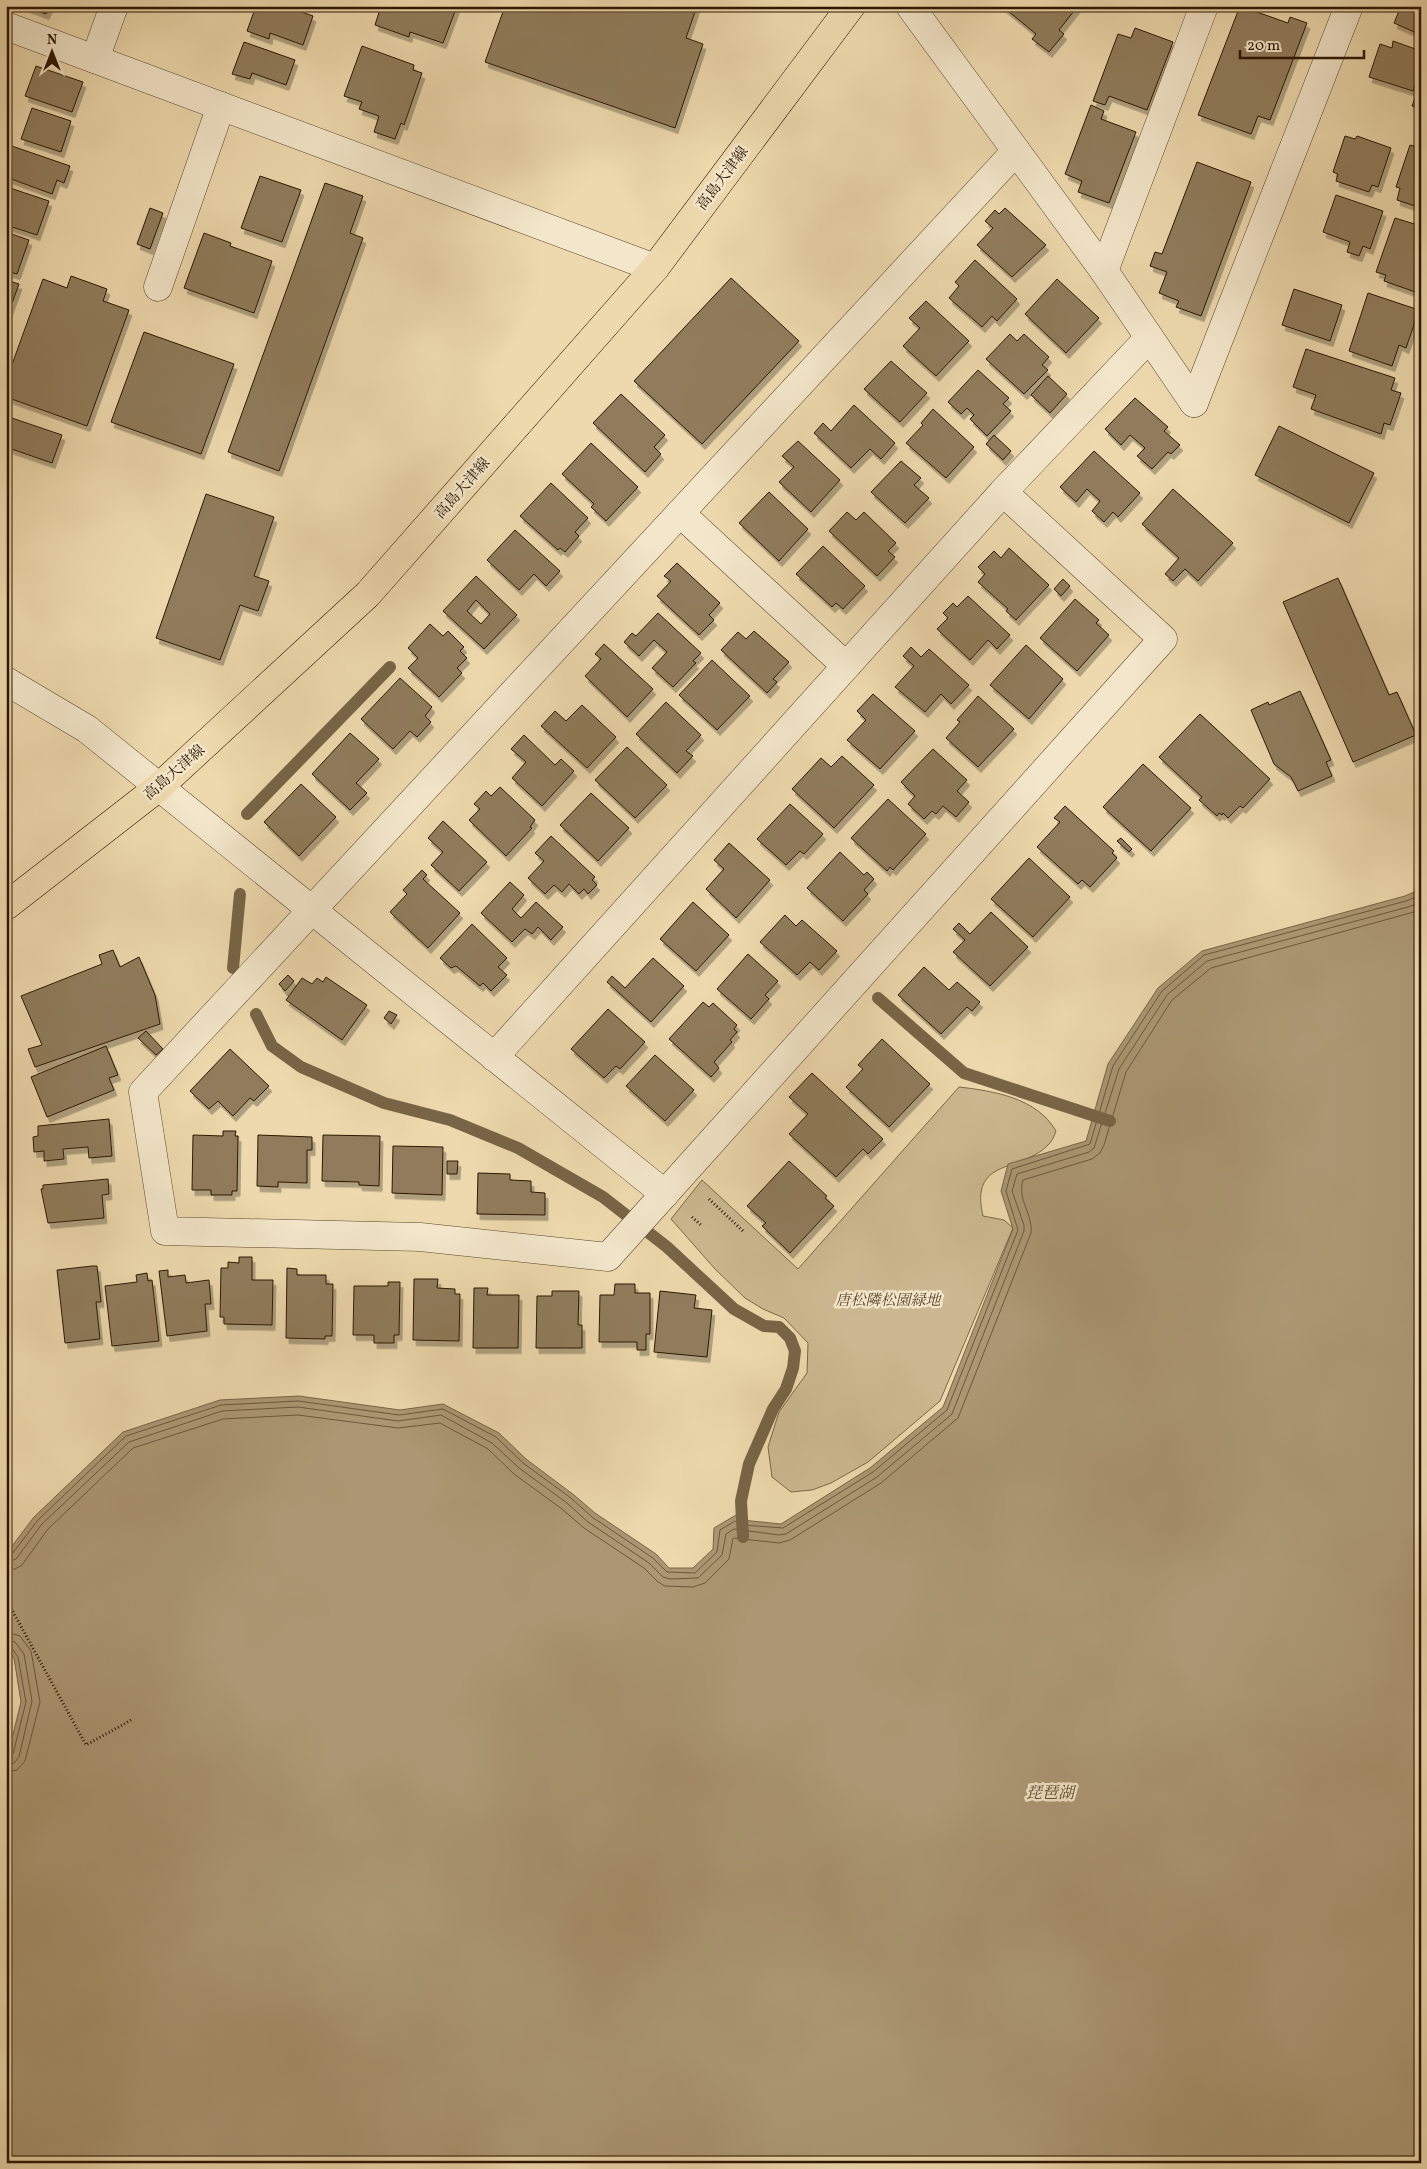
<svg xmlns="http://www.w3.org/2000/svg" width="1427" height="2169" font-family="Vollkorn,'Noto Serif JP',serif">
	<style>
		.green { fill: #ccb890; stroke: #7c6849 }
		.water { fill: #ab9773; stroke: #786446 }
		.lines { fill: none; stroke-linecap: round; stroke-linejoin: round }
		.shore { stroke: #6c573a; stroke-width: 1 }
		.stream { stroke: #786446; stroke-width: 12 }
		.building { fill: #907c5b; stroke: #2c1702; fill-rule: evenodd; filter: url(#shadow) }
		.minor-casing { stroke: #5c482d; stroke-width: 29 }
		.major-casing { stroke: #2c1702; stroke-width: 29 }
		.path { stroke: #2c1702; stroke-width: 3; stroke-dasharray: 1 2.5; stroke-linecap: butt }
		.minor { stroke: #f3e6ca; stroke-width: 28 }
		.major { stroke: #edd9ad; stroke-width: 28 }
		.labels { text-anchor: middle; stroke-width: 5; stroke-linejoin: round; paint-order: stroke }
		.street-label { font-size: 15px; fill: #2c1702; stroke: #f3e6ca }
		.park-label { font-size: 15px; font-style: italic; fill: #5c472d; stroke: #f3e6ca }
		.water-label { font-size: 16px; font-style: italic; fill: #5f4a2f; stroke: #f3e6ca }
	</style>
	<defs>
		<filter id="shadow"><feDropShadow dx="3" dy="5.5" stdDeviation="0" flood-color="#0004"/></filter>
	</defs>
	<rect width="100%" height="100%" fill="#edd9ad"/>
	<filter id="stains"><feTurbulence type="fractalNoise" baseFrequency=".004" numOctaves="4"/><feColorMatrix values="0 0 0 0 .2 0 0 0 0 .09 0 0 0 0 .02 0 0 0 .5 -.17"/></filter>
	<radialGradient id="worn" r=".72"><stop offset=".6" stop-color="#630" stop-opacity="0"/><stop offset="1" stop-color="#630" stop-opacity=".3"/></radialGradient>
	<path class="green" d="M959,1087C994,1091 1037,1098 1056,1131C1054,1136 1052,1142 1048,1145C1021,1173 969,1157 983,1216L1004,1220L1013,1228L940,1401L868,1462L831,1483L812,1490L791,1492L772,1477L768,1447L779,1412L807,1373L808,1343L784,1318L763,1309L745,1298L715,1269L671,1219L702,1180L798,1269Z"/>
	<path class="water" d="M1421,889V2163H6V1763L21,1702L14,1658L6,1648V1554L34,1517L123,1432L220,1400L299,1396L400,1410L443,1404L499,1433L526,1459L574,1495L595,1513L656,1554L669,1568H693L713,1549L714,1528L736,1515L742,1520L781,1524L870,1468L943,1407L1013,1229L1001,1191L1008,1164L1086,1141L1108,1064L1158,988L1202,951L1405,896Z"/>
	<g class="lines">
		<g class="shore">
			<path d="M6,1557L12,1554L38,1520L126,1436L221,1405L298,1401L399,1415L443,1409L496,1437L523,1463L571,1498L592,1517L653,1558L667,1572L695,1573L717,1552L720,1530L735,1521L742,1525L783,1528L873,1472L947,1410L1018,1230L1006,1191L1012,1169L1090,1144L1113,1066L1162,991L1204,955L1406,901L1421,895"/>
			<path d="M6,1563L16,1559L42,1524L129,1442L222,1411L298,1407L398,1421L441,1415L492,1443L519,1468L567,1503L588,1522L649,1563L663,1577L670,1579L698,1578L722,1555L726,1534L734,1529L779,1535L786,1534L877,1477L952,1414L1024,1231V1225L1012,1191L1017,1174L1089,1152L1094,1148L1119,1069L1167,995L1207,961L1408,907L1421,902"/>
			<path d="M6,1570L15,1569L22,1565L48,1529L133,1448L223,1419L298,1415L398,1428L440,1423L488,1449L514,1474L562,1509L584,1528L644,1568L658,1582L665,1586L693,1587L705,1583L729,1559L733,1538L779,1543L790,1540L881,1483L958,1418L1031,1233C1033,1214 1017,1200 1023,1180L1092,1159L1100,1153L1104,1145L1126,1072L1172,1000L1211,968L1421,910"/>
			<path d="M6,1632L20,1636L31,1651L40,1702L25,1761L17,1770L6,1772"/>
			<path d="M6,1640L15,1642L24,1654L32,1701L19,1757L14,1763L6,1764"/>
			<path d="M6,1646L11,1647L18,1657L26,1702L13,1754L6,1758"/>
		</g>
		<g class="stream">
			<path d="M247,814L390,667"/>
			<path d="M233,968L240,894"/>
			<path d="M878,998L964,1073L1110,1121"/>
			<path d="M256,1014L272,1046L301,1067L384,1103L450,1120L518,1148L603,1197L667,1247L734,1309L764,1326L779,1327L790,1338L795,1351L793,1368L786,1389L773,1409L749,1464L741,1501L743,1537"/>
		</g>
	</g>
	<g class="building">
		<path d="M24,6H50L46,14Z"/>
		<path d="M256,6H285L313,16L303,45L270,33L269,39L247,31Z"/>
		<path d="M381,6H457L443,43L410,32L409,37L375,25Z"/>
		<path d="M505,6H697L686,38L703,44L675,128L485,62Z"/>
		<path d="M1002,6H1078L1059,30L1064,34L1049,52L1032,39L1036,34Z"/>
		<path d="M1240,6L1288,23L1290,17L1307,23L1270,120L1258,116L1251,134L1198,115Z"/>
		<path d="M1401,6H1421V35L1394,23Z"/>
		<path d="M1135,28L1173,42L1147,110L1109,96L1105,105L1093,101L1118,34L1131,38Z"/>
		<path d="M1393,41L1421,51V68L1413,91L1369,77L1380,44L1392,48Z"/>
		<path d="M244,42L295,60L286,85L252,73L250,79L232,74Z"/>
		<path d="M362,46L414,65L413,70L422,73L404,125L401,123L395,139L374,132L379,116L359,109L362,102L344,96Z"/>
		<path d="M36,66L83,82L72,112L25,96Z"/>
		<path d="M1421,83V109L1412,106Z"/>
		<path d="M1091,105L1104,111L1101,119L1136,132L1109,203L1078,192L1082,181L1065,174Z"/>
		<path d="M32,108L71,121L61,152L21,139Z"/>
		<path d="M1345,136L1355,139L1357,136L1391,148L1378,187L1372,185L1369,192L1336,181L1338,174L1333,172Z"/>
		<path d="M6,144L70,166L64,183L57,180L52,194L6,177Z"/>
		<path d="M1410,145L1421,148V208L1397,200L1400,188L1396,187Z"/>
		<path d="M1197,162L1251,182L1201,316L1176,307L1179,301L1159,293L1167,272L1150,266L1155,252L1162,254Z"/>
		<path d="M260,176L301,190L282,242L241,228Z"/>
		<path d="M325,183L363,196L350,233L363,238L279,471L228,452Z"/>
		<path d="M7,187L49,201L37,235L6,225Z"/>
		<path d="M1336,195L1383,211L1370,249L1363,246L1359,256L1347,252L1350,242L1323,232Z"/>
		<path d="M150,208L163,213L150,249L137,244Z"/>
		<path d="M1005,208L1046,245L1012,277L977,245L993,228L985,221L995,210L999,214Z"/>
		<path d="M1395,218L1421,226V294L1384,281L1386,275L1376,272Z"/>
		<path d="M6,232L29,240L17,274L6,271Z"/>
		<path d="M204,233L231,243L230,246L272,261L254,313L184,288Z"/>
		<path d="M975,260L1017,299L997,321L992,316L982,327L949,298L959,286L955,282Z"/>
		<path d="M71,276L107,289L103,301L129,310L87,426L6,397V381L43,279L67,288Z"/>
		<path d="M731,278L799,341L702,444L634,381Z"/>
		<path d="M1057,279L1099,318L1066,353L1025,314Z"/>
		<path d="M6,280L19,284L8,314L6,313Z"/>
		<path d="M1294,289L1342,305L1330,341L1282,325Z"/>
		<path d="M1368,293L1419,310L1406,348L1399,345L1392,366L1349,351Z"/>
		<path d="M926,301L969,341L936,376L903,346L920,328L909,318Z"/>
		<path d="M144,332L234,364L201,454L111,422Z"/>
		<path d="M1010,334L1017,341L1024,334L1049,357L1042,365L1048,370L1024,394L986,359Z"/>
		<path d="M1306,349L1395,378L1391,390L1401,393L1390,425L1384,423L1381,434L1311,409L1316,395L1293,387Z"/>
		<path d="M891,361L927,393L900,422L864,389Z"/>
		<path d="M978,370L1009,398L1003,404L1011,411L987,436L970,419L974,415L967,408L961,414L948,402Z"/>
		<path d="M1048,376L1067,394L1050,413L1031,395Z"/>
		<path d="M621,394L665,435L654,447L661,454L645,472L593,423Z"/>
		<path d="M1135,398L1168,427L1164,431L1180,445L1171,454L1168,452L1152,469L1137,456L1145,448L1130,435L1121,445L1105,429Z"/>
		<path d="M854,405L895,443L881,459L870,449L851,468L814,433L823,423L831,431Z"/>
		<path d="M933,409L974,447L946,478L906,443L923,425L921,423Z"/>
		<path d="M6,416L62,435L52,463L6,447Z"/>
		<path d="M1279,426L1374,473L1349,523L1255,475Z"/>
		<path d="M994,435L1011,451L1003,460L986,444Z"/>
		<path d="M798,441L840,480L811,512L779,482L794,467L782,456Z"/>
		<path d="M591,443L638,487L606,521L591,507L594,504L562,474Z"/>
		<path d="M1094,451L1140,493L1118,517L1113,512L1104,522L1092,511L1100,501L1087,489L1076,502L1060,487Z"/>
		<path d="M901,461L921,478L914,485L929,498L905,523L871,492Z"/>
		<path d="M551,483L588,518L575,532L579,536L565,552L560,548L558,550L520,516Z"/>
		<path d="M1173,489L1233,543L1198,581L1185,569L1173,581L1165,574L1179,558L1142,524Z"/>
		<path d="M769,492L808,529L779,561L739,523Z"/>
		<path d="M206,494L274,517L254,576L269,581L258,611L240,605L220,660L156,638Z"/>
		<path d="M847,512L856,520L864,512L896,543L888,551L895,557L877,576L829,531Z"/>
		<path d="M515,530L560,571L546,586L534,574L519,590L487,560Z"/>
		<path d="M823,546L865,586L843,609L836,603L832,607L796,574Z"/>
		<path d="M1009,548L1049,585L1016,620L1006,611L1008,609L978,582L985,574L978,567L994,551L1001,558Z"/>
		<path d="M677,563L720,603L709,615L714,620L699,635L657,596L671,581L664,576Z"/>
		<path d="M476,576L517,615L484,649L443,611ZM476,600L490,614L481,624L467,611Z"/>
		<path d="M1338,578L1389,695L1397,692L1416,735L1353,762L1283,602Z"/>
		<path d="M1063,579L1070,586L1061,596L1054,589Z"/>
		<path d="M968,596L1010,635L997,649L988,640L970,660L937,629L948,618L943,613L953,603L957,607Z"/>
		<path d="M1075,599L1099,620L1096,623L1109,635L1077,671L1040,638Z"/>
		<path d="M658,613L701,653L693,661L696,663L673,687L652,668L667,652L654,640L639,656L624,642L632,633L636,636Z"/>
		<path d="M430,624L443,636L448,631L464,647L460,651L467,658L457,668L462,673L439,697L408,668L418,658L408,648Z"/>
		<path d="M754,631L789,662L773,679L777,682L767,693L721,650L738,632L746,639Z"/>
		<path d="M604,644L653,689L627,717L585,676L601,659L595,654Z"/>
		<path d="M1026,645L1063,679L1029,719L990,685Z"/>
		<path d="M911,647L921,657L929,649L969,685L951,704L941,694L925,712L895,687L914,666L903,656Z"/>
		<path d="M712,660L750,696L717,730L679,695Z"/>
		<path d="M400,678L432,707L425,716L431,722L417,737L410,731L393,749L361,719Z"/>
		<path d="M1300,691L1331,760L1326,762L1332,776L1298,791L1291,777L1274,764L1251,710L1268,702L1269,705Z"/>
		<path d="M873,694L915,731L880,769L847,740L866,720L857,711Z"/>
		<path d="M978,696L1014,729L978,767L946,738L960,722L957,720Z"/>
		<path d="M666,702L701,735L686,751L693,756L677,773L636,734Z"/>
		<path d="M582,705L616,737L587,768L541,726L555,711L566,721Z"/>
		<path d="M1200,714L1270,779L1243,808L1240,806L1228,818L1223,813L1222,815L1219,813L1217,816L1199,800L1202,797L1159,757Z"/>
		<path d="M350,733L379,759L356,783L367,793L350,810L312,774Z"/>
		<path d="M524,735L555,765L561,759L574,771L542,806L512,778L526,762L511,749Z"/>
		<path d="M627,747L667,785L635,818L595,780Z"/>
		<path d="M933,749L967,780L957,791L969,802L956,817L943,806L936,814L932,811L924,819L908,804L915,796L901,782Z"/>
		<path d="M842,756L874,785L834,828L792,789L821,758L831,767Z"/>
		<path d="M1143,764L1191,808L1151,851L1103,807Z"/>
		<path d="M301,784L336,817L299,856L264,822Z"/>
		<path d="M500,787L535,820L530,827L532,828L506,856L469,820L480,809L474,804L486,791L491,796Z"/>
		<path d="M591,793L629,828L598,861L560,825Z"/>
		<path d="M888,799L926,834L893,870L890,867L887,871L851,838Z"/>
		<path d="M790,804L823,834L804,854L800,851L786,865L757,839Z"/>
		<path d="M1065,806L1114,851L1112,853L1117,858L1090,887L1082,880L1078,884L1037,847L1060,822L1054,818Z"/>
		<path d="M443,821L487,862L459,891L431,865L443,852L428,838Z"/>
		<path d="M551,836L595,877L592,880L597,885L588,894L584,889L579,894L569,884L562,892L554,885L545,894L528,878L544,861L535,853Z"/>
		<path d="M1121,838L1132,849L1129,852L1117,841Z"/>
		<path d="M729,843L770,880L736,918L706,889L724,869L714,860Z"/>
		<path d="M840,852L864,875L867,872L874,879L864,890L868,894L843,921L807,888Z"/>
		<path d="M1029,858L1070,897L1033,937L991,899Z"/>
		<path d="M422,870L427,875L423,879L460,913L428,948L390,912L407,894L403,890Z"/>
		<path d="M510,882L524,895L512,909L521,918L536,902L563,927L551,940L538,927L532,934L525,929L512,942L481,913Z"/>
		<path d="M693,902L729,935L696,971L660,939Z"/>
		<path d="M991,912L1028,947L990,986L953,952L965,940L953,929L959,923L970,934Z"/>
		<path d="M785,915L796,926L802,920L837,951L819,970L810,962L797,975L760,942Z"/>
		<path d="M472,924L507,958L498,967L507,975L491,991L483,983L480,986L456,966L451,968L440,958Z"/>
		<path d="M113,950L120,967L139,957L155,995L160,1024L35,1067L28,1049L42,1045L21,996L102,964L99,955Z"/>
		<path d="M748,954L778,981L765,995L769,999L751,1019L717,989Z"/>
		<path d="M653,958L684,986L651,1022L607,982L612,976L625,988Z"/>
		<path d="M924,967L949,990L957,982L980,1002L972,1011L967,1007L941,1034L898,995Z"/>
		<path d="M288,975L294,981L285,991L279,984Z"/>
		<path d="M326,977L367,1005L342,1040L286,1000L302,978L312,984L317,978L323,982Z"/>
		<path d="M703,1002L709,1007L713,1003L737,1025L734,1029L737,1032L730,1040L732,1042L714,1062L719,1068L711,1077L669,1039Z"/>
		<path d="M608,1009L645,1042L620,1069L616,1066L604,1078L571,1049Z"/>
		<path d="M389,1011L397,1015L391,1024L384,1018Z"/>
		<path d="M146,1031L163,1049L156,1055L138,1038Z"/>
		<path d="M882,1039L930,1084L889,1127L846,1087L863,1069L858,1065Z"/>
		<path d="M106,1046L118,1075L109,1078L114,1090L47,1117L31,1077Z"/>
		<path d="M230,1049L269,1086L254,1101L250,1098L233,1116L218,1101L209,1109L190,1091Z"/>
		<path d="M655,1055L694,1090L665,1121L626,1086Z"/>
		<path d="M812,1073L883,1139L868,1154L863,1149L836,1177L789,1134L808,1114L789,1097Z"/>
		<path d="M109,1119L112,1156L89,1158L88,1147L63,1149L64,1159L44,1161V1151L34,1152L33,1137L38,1136V1126Z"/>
		<path d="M223,1131H236L235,1136H238L237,1191H232V1195H211V1190H192L193,1135L223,1136Z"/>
		<path d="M258,1135L312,1137V1150H307V1183L278,1182V1187L257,1186Z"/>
		<path d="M323,1135L380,1136L379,1186L359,1185V1182L322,1181Z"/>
		<path d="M393,1146L443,1147L442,1195L392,1193Z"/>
		<path d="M447,1161H458L457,1174H447Z"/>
		<path d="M789,1161L827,1196L825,1198L834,1206L790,1253L762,1226L766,1223L747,1206Z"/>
		<path d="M478,1173L510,1174V1180L531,1181V1192L545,1193V1215L477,1214Z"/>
		<path d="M108,1179L109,1194L102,1195L104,1218L48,1223L41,1189H43V1185Z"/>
		<path d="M239,1257H252V1280H273L272,1325L224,1324V1317H220L221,1268H228V1262L239,1263Z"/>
		<path d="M92,1266H97L101,1302H96L100,1339L65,1343L57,1270Z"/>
		<path d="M287,1268L297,1269V1275H326V1284H333L332,1336H325V1339L286,1338Z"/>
		<path d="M168,1270V1277L185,1275L186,1283L209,1280L211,1304H205L207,1331L167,1336L159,1271Z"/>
		<path d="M147,1273L148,1281L152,1280L159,1341L112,1346L105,1286L137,1282L136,1275Z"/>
		<path d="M414,1279H438L437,1288L455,1289V1294H460L459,1341L413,1340Z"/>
		<path d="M388,1282H400L399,1335H394V1343H374V1335H353L354,1286H388Z"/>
		<path d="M615,1284H635V1293H650V1334H646V1350H637V1342H599L600,1295H614Z"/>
		<path d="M474,1288H488L487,1295H519L518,1348H473Z"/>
		<path d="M552,1291H579L578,1325H582V1348H536L537,1296H552Z"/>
		<path d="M660,1291L696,1295L694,1308L712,1310L707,1357L654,1352Z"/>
	</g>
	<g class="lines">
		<g class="minor-casing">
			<g id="minor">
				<path d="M910,6L1104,271L1194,403"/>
				<path d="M6,26L655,268"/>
				<path d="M95,59L114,6"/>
				<path d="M1104,271L1204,6"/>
				<path d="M158,287L221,106"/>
				<path d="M1194,403L1349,6"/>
				<path d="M1003,492L1163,639L608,1257L420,1237L165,1231L143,1092L1016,151"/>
				<path d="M680,513L846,666"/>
				<path d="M6,681L87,729L665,1194"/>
				<path d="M494,1057L1003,492L1149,338"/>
			</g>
		</g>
		<g class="major-casing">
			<path id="major" d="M6,906L159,787L368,594L655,268L851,6"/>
		</g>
		<g class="path">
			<path d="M709,1199L743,1231"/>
			<path d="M692,1217L702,1226"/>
			<path d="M6,1599L86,1745L133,1719"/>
		</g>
		<use href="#minor" class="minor"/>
		<use href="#major" class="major"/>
	</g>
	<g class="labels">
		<g class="street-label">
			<text transform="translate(722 178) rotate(-53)" y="5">高島大津線</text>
			<text transform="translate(462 488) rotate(-49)" y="5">高島大津線</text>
			<text transform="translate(174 772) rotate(-41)" y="5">高島大津線</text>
		</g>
		<g class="park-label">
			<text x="888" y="1305">唐松隣松園緑地</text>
		</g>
		<g class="water-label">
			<text x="1050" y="1798">琵琶湖</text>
		</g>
	</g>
	<rect width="1427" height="2169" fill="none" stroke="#edd9ad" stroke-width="25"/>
	<rect x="8" y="8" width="1412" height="2154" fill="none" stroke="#2c1702" stroke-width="2.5"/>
	<rect x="12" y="12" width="1402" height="2144" fill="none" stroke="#2c1702"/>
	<g transform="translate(52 52)" stroke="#f3e6ca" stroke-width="4" paint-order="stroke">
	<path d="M0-4L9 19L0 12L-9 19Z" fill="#2c1702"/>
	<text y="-8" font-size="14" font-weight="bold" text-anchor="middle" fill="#2c1702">N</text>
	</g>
	<path d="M1240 50v8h124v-8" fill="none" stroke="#2c1702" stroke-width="2.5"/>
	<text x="1247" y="50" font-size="15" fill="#2c1702" stroke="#f3e6ca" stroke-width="4" paint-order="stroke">20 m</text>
	<rect width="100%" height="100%" filter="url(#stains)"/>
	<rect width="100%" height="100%" fill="url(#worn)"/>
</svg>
